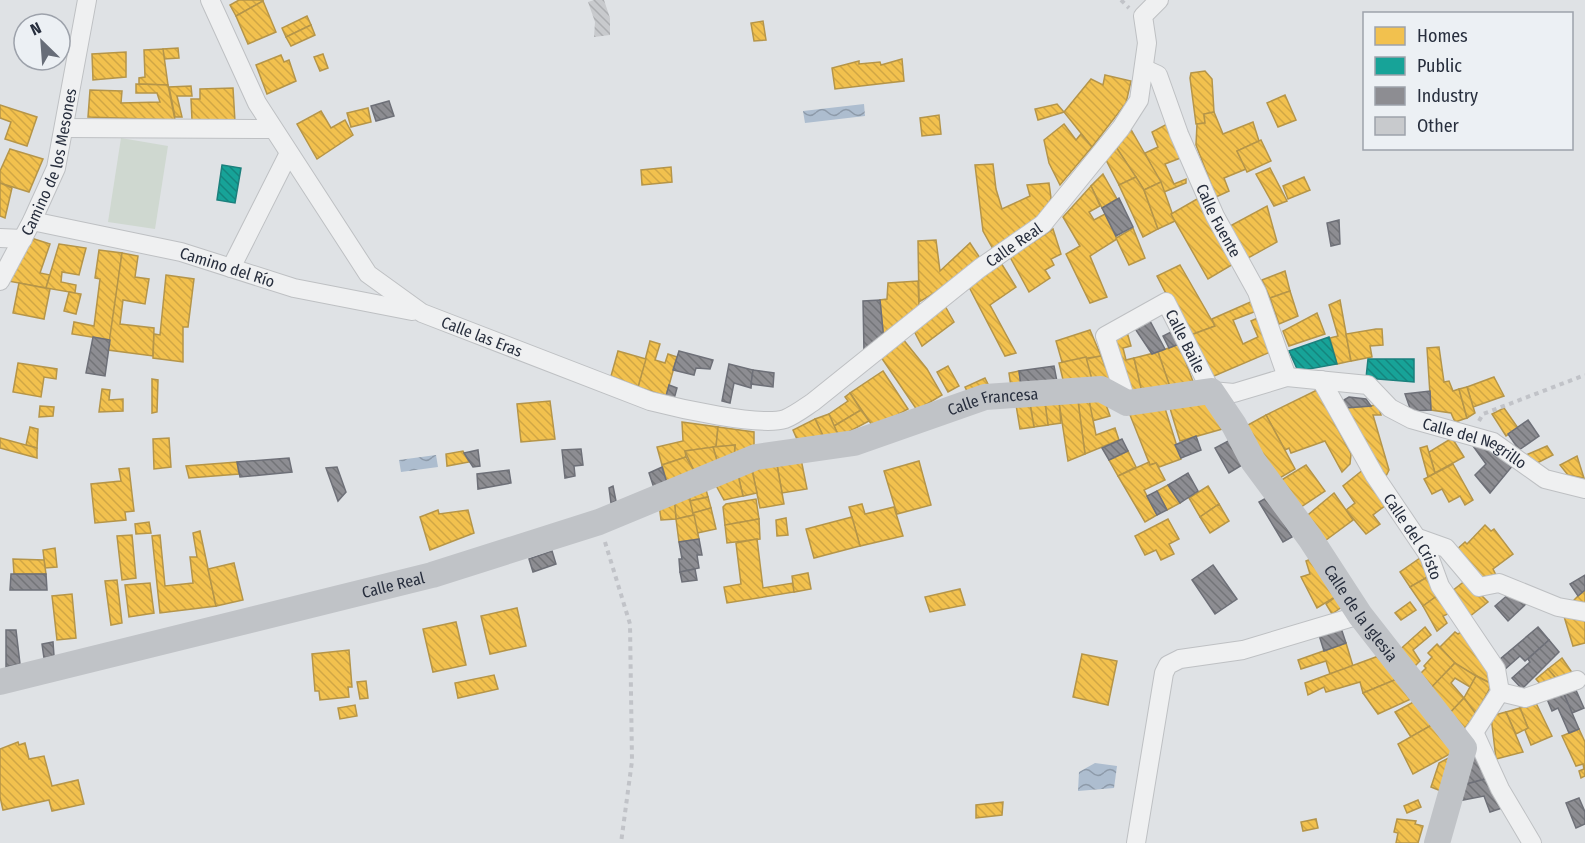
<svg xmlns="http://www.w3.org/2000/svg" width="1585" height="843" font-family="'Fira Sans Condensed',sans-serif">
	<style>
		.green { fill: #cfd8d0 }
		.water { fill: url(#water-waves) }
		.homes { fill: url(#homes-back-hatch); stroke: #b59549; stroke-width: 1.5 }
		.public { fill: url(#public-back-hatch); stroke: #1c807d; stroke-width: 1.5 }
		.industry { fill: url(#industry-back-hatch); stroke: #6e7078; stroke-width: 1.5 }
		.building { fill: url(#building-back-hatch) }
		.lines { fill: none; stroke-linecap: round; stroke-linejoin: round }
		.street-casing { stroke: #bec0c3; stroke-width: 20 }
		.path { stroke: #c1c3c8; stroke-width: 4; stroke-dasharray: 4.5 4.5; stroke-linecap: butt }
		.street { stroke: #eff0f1; stroke-width: 18 }
		.secondary { stroke: #c0c3c7; stroke-width: 26 }
		.labels { text-anchor: middle; stroke-width: 6; stroke-linejoin: round; paint-order: stroke }
		.street-label { font-size: 16px; fill: #272e3d; stroke: #ecf0f4 }
	</style>
	<defs>
		<pattern id="water-waves" width="16" height="10" patternUnits="userSpaceOnUse" patternTransform="scale(1.5)"><rect width="16" height="10" fill="#adbdcf"/><path d="M0 5q4-4 8 0t8 0" fill="none" stroke="#8d9aa9"/></pattern>
		<pattern id="homes-back-hatch" width="6" height="6" patternUnits="userSpaceOnUse" patternTransform="scale(1.5)"><rect width="6" height="6" fill="#f2c14e"/><path d="M-1 5l2 2M0 0l6 6M5-1l2 2" fill="none" stroke="#d0a645"/></pattern>
		<pattern id="public-back-hatch" width="6" height="6" patternUnits="userSpaceOnUse" patternTransform="scale(1.5)"><rect width="6" height="6" fill="#17a398"/><path d="M-1 5l2 2M0 0l6 6M5-1l2 2" fill="none" stroke="#15857d"/></pattern>
		<pattern id="industry-back-hatch" width="6" height="6" patternUnits="userSpaceOnUse" patternTransform="scale(1.5)"><rect width="6" height="6" fill="#8d8d92"/><path d="M-1 5l2 2M0 0l6 6M5-1l2 2" fill="none" stroke="#737478"/></pattern>
		<pattern id="building-back-hatch" width="6" height="6" patternUnits="userSpaceOnUse" patternTransform="scale(1.5)"><rect width="6" height="6" fill="#c8cacd"/><path d="M-1 5l2 2M0 0l6 6M5-1l2 2" fill="none" stroke="#acaeb1"/></pattern>
	</defs>
	<rect width="100%" height="100%" fill="#dfe2e5"/>
	<path class="green" d="M121,138L168,146L155,229L108,222Z"/>
	<g class="water">
		<path d="M864,104L865,116L805,123L803,111Z"/>
		<path d="M436,455L438,467L401,472L399,460Z"/>
		<path d="M1095,763L1117,766L1114,788L1078,791L1079,772Z"/>
	</g>
	<g class="homes">
		<path d="M239,0H263V1L236,16L230,5Z"/>
		<path d="M263,1L276,32L248,44L236,16Z"/>
		<path d="M307,16L311,25L286,37L282,28Z"/>
		<path d="M763,21L766,40L754,41L751,23Z"/>
		<path d="M311,25L315,35L291,46L286,37Z"/>
		<path d="M178,48L179,58L164,59L163,49Z"/>
		<path d="M163,49L168,85L139,84V78L145,77L144,50Z"/>
		<path d="M126,52V77L93,80L92,54Z"/>
		<path d="M323,54L328,68L320,71L314,57Z"/>
		<path d="M281,55L284,62L289,60L296,81L267,94L256,65Z"/>
		<path d="M902,59L904,81L835,89L832,68L859,61V64L880,62L881,65Z"/>
		<path d="M1205,71L1212,79L1214,112L1204,114L1205,123L1196,124L1190,78L1191,73Z"/>
		<path d="M1105,75L1131,81L1126,103L1092,147L1064,112L1091,79L1103,85Z"/>
		<path d="M136,84L168,85L175,120L88,117L90,90L122,91L121,103L160,102L157,93H136Z"/>
		<path d="M191,86L192,96H177L182,117H175L169,87Z"/>
		<path d="M233,88L235,122L192,120L191,99H200V89Z"/>
		<path d="M1285,95L1296,120L1278,127L1267,103Z"/>
		<path d="M1057,104L1064,112L1038,120L1035,109Z"/>
		<path d="M0,105L37,117L27,146L5,139L11,122L0,118Z"/>
		<path d="M368,108L371,122L351,127L347,113Z"/>
		<path d="M321,111L331,128L345,120L353,135L317,159L297,124Z"/>
		<path d="M1214,112L1223,134L1253,122L1259,141L1237,151L1246,169L1224,178L1229,191L1216,197L1196,145L1197,124L1205,123L1204,114Z"/>
		<path d="M939,115L941,134L922,136L920,118Z"/>
		<path d="M1169,123L1183,157L1165,164L1174,184L1186,179V183L1164,192L1145,153L1158,147L1152,132Z"/>
		<path d="M1064,124L1076,140L1081,134L1092,147L1060,185L1049,163L1044,140Z"/>
		<path d="M1129,126L1161,182L1144,190L1114,144Z"/>
		<path d="M1261,140L1271,161L1247,172L1237,151Z"/>
		<path d="M1114,144L1136,177L1119,185L1104,156Z"/>
		<path d="M10,149L43,159L29,192L0,183V171Z"/>
		<path d="M993,164L996,189L1002,209L1030,196L1027,185L1049,183L1051,198L1045,214L993,249L983,231L975,165Z"/>
		<path d="M671,167L672,182L642,185L641,170Z"/>
		<path d="M1270,168L1287,201L1274,206L1256,174Z"/>
		<path d="M1103,174L1117,199L1102,208L1091,186Z"/>
		<path d="M1136,177L1144,190L1158,229L1143,237L1119,185Z"/>
		<path d="M1304,177L1310,190L1288,199L1283,186Z"/>
		<path d="M1161,182L1175,221L1158,229L1144,190Z"/>
		<path d="M0,183L12,188L5,218L0,216Z"/>
		<path d="M1091,186L1100,206L1089,212L1094,220L1105,214L1117,239L1090,256L1107,297L1090,303L1066,254L1080,246L1063,217Z"/>
		<path d="M1197,199L1235,263L1208,279L1171,214Z"/>
		<path d="M1267,206L1277,242L1248,258L1230,226Z"/>
		<path d="M1133,228L1145,258L1129,265L1116,238Z"/>
		<path d="M1053,229L1061,254L1051,259L1054,265L1045,270L1050,278L1029,292L1010,257Z"/>
		<path d="M28,237L50,244L40,273L50,275L46,288L8,281Z"/>
		<path d="M936,240L940,271L970,243L980,258L943,288L919,302L918,241Z"/>
		<path d="M59,244L86,248L79,275L62,272L61,282L76,285L75,293L46,288Z"/>
		<path d="M99,250L122,253L110,340L72,334L74,322L94,326L100,279L95,278Z"/>
		<path d="M122,253L138,256L135,277L149,279L145,304L123,300L120,324L154,328L153,356L108,350Z"/>
		<path d="M1001,263L1016,287L990,305L1016,353L1005,356L969,287Z"/>
		<path d="M1180,265L1215,326L1188,336L1157,276Z"/>
		<path d="M1285,271L1290,291L1270,298L1262,280Z"/>
		<path d="M166,275L194,279L188,327H183V362L153,358L154,334L160,335Z"/>
		<path d="M918,281L919,307L884,341L880,300L887,299L888,283Z"/>
		<path d="M19,283L50,289L44,319L13,313Z"/>
		<path d="M1290,291L1298,316L1279,324L1270,298Z"/>
		<path d="M69,292L81,294L76,314L64,311Z"/>
		<path d="M1255,300L1259,310L1233,320L1243,344L1258,337L1251,321L1260,317L1275,350L1207,379L1188,336L1215,326L1212,319Z"/>
		<path d="M1340,300L1351,361L1337,364L1330,338L1338,336L1329,305Z"/>
		<path d="M945,306L954,322L922,346L913,329Z"/>
		<path d="M1317,313L1325,334L1289,346L1283,331Z"/>
		<path d="M1376,329H1382L1383,345L1370,346L1372,357L1351,361L1346,334Z"/>
		<path d="M1090,330L1101,356L1062,362L1056,341Z"/>
		<path d="M1127,332L1131,346L1123,348L1126,360L1134,358L1142,392H1128L1114,339Z"/>
		<path d="M902,338L927,369L942,395L917,410L881,357Z"/>
		<path d="M650,341L660,344L655,360L665,363L668,354L677,357L666,396L638,387Z"/>
		<path d="M1179,344L1195,387L1172,393L1158,352Z"/>
		<path d="M1439,347L1444,382L1449,381L1453,391L1459,389L1467,418L1455,422L1451,413L1431,410L1427,348Z"/>
		<path d="M618,351L646,359L638,387L611,376Z"/>
		<path d="M1158,352L1171,390L1142,392L1134,358Z"/>
		<path d="M1101,356L1111,381L1093,384L1086,359Z"/>
		<path d="M1086,357L1093,384L1065,388L1059,363Z"/>
		<path d="M18,363L57,369L56,379L44,377L41,397L13,392Z"/>
		<path d="M948,366L959,386L948,392L937,372Z"/>
		<path d="M883,371L908,409L874,428L850,393Z"/>
		<path d="M1019,371L1021,386L1011,387L1009,373Z"/>
		<path d="M1494,377L1504,396L1473,407L1467,387Z"/>
		<path d="M985,378L989,386L968,393L965,387Z"/>
		<path d="M152,379L158,380L157,412L152,413Z"/>
		<path d="M1467,387L1475,413L1467,418L1459,389Z"/>
		<path d="M102,389L110,390L109,400L123,399V411L99,412Z"/>
		<path d="M1317,390L1351,454L1350,464L1342,472L1325,441L1291,453L1289,448L1285,450L1266,415Z"/>
		<path d="M850,393L861,410L834,426L829,414L848,401L845,397Z"/>
		<path d="M1208,394L1226,428L1180,441L1169,405Z"/>
		<path d="M1104,399L1110,416L1092,421L1089,400Z"/>
		<path d="M1089,400L1096,435L1115,428L1119,440L1085,454L1078,401Z"/>
		<path d="M550,401L555,439L521,442L517,404Z"/>
		<path d="M1078,401L1085,454L1068,461L1059,402Z"/>
		<path d="M1059,402L1061,423L1048,425L1045,403Z"/>
		<path d="M1163,402L1181,459L1159,467L1156,463L1150,465L1130,415Z"/>
		<path d="M1045,403L1048,425L1034,427L1030,404Z"/>
		<path d="M1030,404L1034,427L1020,429L1016,405Z"/>
		<path d="M1378,405L1381,415H1373L1389,470L1386,476L1359,441L1345,408Z"/>
		<path d="M40,406L54,407L53,416L39,417Z"/>
		<path d="M1504,408L1518,428L1506,436L1492,414Z"/>
		<path d="M861,410L869,421L839,437L834,426Z"/>
		<path d="M829,414L839,437L825,440L815,419Z"/>
		<path d="M1266,415L1295,469L1273,482L1246,426Z"/>
		<path d="M815,419L825,440L800,446L793,430Z"/>
		<path d="M682,422L718,427L716,447L685,451L686,457L662,465L657,447L683,441Z"/>
		<path d="M30,427L38,429L37,448L26,445Z"/>
		<path d="M718,427L754,432V451L734,459L735,445L716,447Z"/>
		<path d="M0,438L37,448V458L0,448Z"/>
		<path d="M169,438L171,467L154,469L153,439Z"/>
		<path d="M1452,438L1464,457L1435,473L1429,452Z"/>
		<path d="M735,445L734,459L718,464L713,447Z"/>
		<path d="M1427,446L1435,473L1428,477L1420,448Z"/>
		<path d="M1547,446L1553,455L1535,464L1526,455Z"/>
		<path d="M713,447L718,464L695,473L685,451Z"/>
		<path d="M463,451L469,462L447,466L446,454Z"/>
		<path d="M1128,451L1136,467L1118,476L1109,460Z"/>
		<path d="M1577,456L1584,478L1568,475L1560,465Z"/>
		<path d="M686,457L695,473L667,483L662,465Z"/>
		<path d="M801,459L807,489L782,493L777,465Z"/>
		<path d="M919,461L931,505L897,514L884,471Z"/>
		<path d="M237,462L239,474L189,478L186,466Z"/>
		<path d="M1149,462L1150,465L1156,463L1165,480L1144,490L1157,515L1145,522L1118,476Z"/>
		<path d="M1453,464L1473,500L1465,505L1460,496L1449,502L1442,489L1432,494L1424,479Z"/>
		<path d="M777,465L784,504L760,508L752,470Z"/>
		<path d="M1306,465L1325,491L1295,511L1275,484Z"/>
		<path d="M129,468L134,511L125,512L126,520L95,523L91,484L121,481L119,469Z"/>
		<path d="M1364,469L1386,505L1373,515L1380,524L1366,534L1346,510L1355,503L1343,486Z"/>
		<path d="M752,470L757,493L743,496L738,475Z"/>
		<path d="M738,475L743,496L724,500L713,480Z"/>
		<path d="M1168,485L1180,503L1167,510L1157,491Z"/>
		<path d="M705,486L708,497L690,501L688,492Z"/>
		<path d="M1208,486L1219,504L1200,517L1189,498Z"/>
		<path d="M688,492L694,515L676,519L674,496Z"/>
		<path d="M1334,493L1353,520L1322,543L1303,519Z"/>
		<path d="M674,496L676,519L661,520L659,504Z"/>
		<path d="M708,497L711,508L693,513L690,501Z"/>
		<path d="M756,499L759,519L725,525L723,507L726,504Z"/>
		<path d="M862,504L865,514L894,507L903,536L860,546L849,507Z"/>
		<path d="M1219,504L1229,521L1210,533L1200,517Z"/>
		<path d="M711,508L716,529L697,533L693,513Z"/>
		<path d="M438,510L439,514L468,510L474,533L430,550L420,517Z"/>
		<path d="M694,515L699,539L679,542L676,519Z"/>
		<path d="M852,517L860,546L814,558L806,529Z"/>
		<path d="M786,518L788,535L777,536L776,520Z"/>
		<path d="M759,519L760,539L727,543L725,525Z"/>
		<path d="M1168,519L1179,539L1169,544L1174,554L1161,560L1156,550L1145,555L1135,536Z"/>
		<path d="M149,522L151,533L136,534L135,524Z"/>
		<path d="M1485,525L1491,531L1494,529L1513,554L1493,569L1498,579H1479L1455,551L1465,542L1467,544Z"/>
		<path d="M200,531L216,606L160,613L152,536L160,535L165,586L193,583L190,557H197L193,533Z"/>
		<path d="M132,535L136,578L122,580L117,536Z"/>
		<path d="M757,539L763,588L793,583L794,592L727,603L724,587L741,584L736,543Z"/>
		<path d="M55,548L57,567L45,568L43,550Z"/>
		<path d="M1316,557L1340,594L1317,608L1301,577L1310,574L1306,561Z"/>
		<path d="M1420,558L1431,575L1410,587L1400,572Z"/>
		<path d="M13,559L44,560L46,574H14Z"/>
		<path d="M234,563L243,600L216,606L208,569Z"/>
		<path d="M808,573L811,589L794,592L792,576Z"/>
		<path d="M1431,575L1441,593L1423,606L1410,587Z"/>
		<path d="M117,580L122,623L111,625L105,581Z"/>
		<path d="M1466,580L1488,602L1469,617L1451,592Z"/>
		<path d="M150,583L154,613L129,617L125,585Z"/>
		<path d="M960,589L965,605L930,612L925,597Z"/>
		<path d="M1585,590V605L1572,602L1578,596Z"/>
		<path d="M1441,593L1452,612L1443,616L1447,623L1437,631L1423,606Z"/>
		<path d="M72,594L76,638L57,640L52,596Z"/>
		<path d="M1340,594L1346,604L1332,614L1326,604Z"/>
		<path d="M1410,602L1416,610L1401,620L1395,613Z"/>
		<path d="M517,608L526,646L490,654L481,616Z"/>
		<path d="M1563,613L1585,615V643L1573,646Z"/>
		<path d="M456,622L466,665L433,672L423,629Z"/>
		<path d="M1425,627L1431,635L1413,650L1420,661L1409,672L1396,653Z"/>
		<path d="M1462,631L1491,671L1492,684L1456,665L1440,647L1455,632L1458,634Z"/>
		<path d="M1346,643L1353,666L1330,674L1326,661L1301,669L1298,660Z"/>
		<path d="M1437,644L1455,663L1426,693L1415,679L1426,668L1424,666L1432,657L1428,653Z"/>
		<path d="M349,650L352,687H348L349,697L320,700L319,691H315L312,654Z"/>
		<path d="M1082,654L1117,661L1108,705L1073,697Z"/>
		<path d="M1384,654L1397,679L1363,693L1360,682L1326,692L1324,687L1308,695L1305,683Z"/>
		<path d="M1562,658L1573,674L1559,682L1548,669Z"/>
		<path d="M1455,663L1476,676L1470,687L1455,678L1451,683L1464,698L1446,717L1426,693Z"/>
		<path d="M1548,669L1559,682L1544,688L1536,679Z"/>
		<path d="M494,675L498,689L458,698L455,683Z"/>
		<path d="M1476,676L1492,684L1476,714L1464,698Z"/>
		<path d="M1397,679L1411,699L1378,714L1363,693Z"/>
		<path d="M366,681L368,698L360,699L357,682Z"/>
		<path d="M1464,698L1476,714L1460,734L1446,717Z"/>
		<path d="M1419,699L1437,722L1411,737L1395,712Z"/>
		<path d="M1536,703L1552,736L1531,745L1525,730L1528,728L1520,708Z"/>
		<path d="M355,705L357,716L340,719L338,708Z"/>
		<path d="M1520,708L1528,728L1516,734L1506,712Z"/>
		<path d="M1506,712L1523,752L1496,759L1491,716Z"/>
		<path d="M1437,722L1459,749L1413,774L1398,744Z"/>
		<path d="M1579,729L1585,742V776L1581,778L1579,771L1584,769L1583,764L1576,766L1562,736Z"/>
		<path d="M18,742L19,745L25,743L29,759L44,756L52,786L78,780L84,804L52,811L49,800L3,810L0,797V749Z"/>
		<path d="M1458,753L1446,793L1431,787L1439,763Z"/>
		<path d="M1418,800L1421,807L1407,813L1404,806Z"/>
		<path d="M1003,802L1002,815L976,818V805Z"/>
		<path d="M1316,819L1318,828L1303,831L1301,822Z"/>
		<path d="M1397,819L1416,821L1415,824L1423,826L1418,843H1396L1398,833L1394,832Z"/>
	</g>
	<g class="public">
		<path d="M222,165L241,168L235,203L217,200Z"/>
		<path d="M1329,337L1337,364L1298,371L1289,351Z"/>
		<path d="M1368,359H1414V382L1366,378Z"/>
	</g>
	<g class="industry">
		<path d="M389,101L394,116L376,121L371,106Z"/>
		<path d="M1119,198L1133,227L1116,236L1102,208Z"/>
		<path d="M1339,220L1340,244L1331,246L1327,223Z"/>
		<path d="M880,300L884,341L864,353L863,301Z"/>
		<path d="M1149,319L1165,349L1152,354L1134,327Z"/>
		<path d="M1173,331L1179,344L1169,348L1163,336Z"/>
		<path d="M93,337L110,340L105,376L86,373Z"/>
		<path d="M679,351L713,360L710,369L696,368L694,375L673,370Z"/>
		<path d="M729,364L753,370L751,388L734,383L730,403L722,401Z"/>
		<path d="M1054,366L1059,392L1021,386L1019,371Z"/>
		<path d="M753,370L774,373L773,387L751,384Z"/>
		<path d="M669,385L677,388L674,399L666,396Z"/>
		<path d="M1430,391L1431,410L1411,411L1405,394Z"/>
		<path d="M1349,397L1366,399L1371,406L1345,408L1344,400Z"/>
		<path d="M1528,420L1539,436L1519,450L1508,434Z"/>
		<path d="M1196,436L1201,450L1181,458L1175,445Z"/>
		<path d="M1122,439L1128,451L1109,460L1102,448Z"/>
		<path d="M1232,439L1247,462L1229,473L1215,448Z"/>
		<path d="M1480,441L1514,464L1490,493L1475,475L1486,464L1473,446Z"/>
		<path d="M581,449L583,465L574,466L575,476L565,478L562,450Z"/>
		<path d="M478,450L480,466L473,467L464,453Z"/>
		<path d="M289,458L292,472L240,477L237,462Z"/>
		<path d="M337,467L346,492L338,501L326,468Z"/>
		<path d="M662,467L667,483L654,488L649,473Z"/>
		<path d="M509,470L511,483L478,489L477,474Z"/>
		<path d="M1188,473L1198,491L1180,503L1168,485Z"/>
		<path d="M613,486L616,501L611,503L609,488Z"/>
		<path d="M1157,491L1167,510L1157,515L1147,496Z"/>
		<path d="M1268,497L1292,537L1283,542L1259,502Z"/>
		<path d="M699,539L702,555H697L699,568L680,572L679,559H682L679,542Z"/>
		<path d="M552,551L556,564L533,572L529,559Z"/>
		<path d="M1213,565L1237,599L1215,614L1192,580Z"/>
		<path d="M695,569L697,580L682,582L680,572Z"/>
		<path d="M11,574H46L47,590H10Z"/>
		<path d="M1585,575V590L1578,596L1570,584Z"/>
		<path d="M1510,593L1529,601L1508,621L1495,606Z"/>
		<path d="M1538,627L1549,640L1525,661L1520,656L1504,670L1499,660Z"/>
		<path d="M1341,628L1346,643L1324,651L1319,635Z"/>
		<path d="M6,630H16L20,664L6,667Z"/>
		<path d="M1549,640L1559,652L1522,689L1512,678L1530,662L1528,659Z"/>
		<path d="M53,642L54,656L44,658L42,644Z"/>
		<path d="M1575,688L1584,708L1572,713L1563,692Z"/>
		<path d="M1563,692L1579,729L1569,733L1558,708L1552,711L1547,699Z"/>
		<path d="M1474,756L1484,766L1489,778L1459,786Z"/>
		<path d="M1489,778L1502,808L1490,812L1484,796L1458,801L1459,786Z"/>
		<path d="M1579,798L1585,812V824L1576,828L1566,803Z"/>
	</g>
	<path class="building" d="M594,0H604L610,18V35L594,37L595,22L588,2Z"/>
	<g class="lines">
		<g class="street-casing">
			<g id="street">
				<path id="s1" d="M210,0L257,103L368,274L422,313L650,401C677,408 760,427 785,419C795,415 804,408 813,402L980,268L1043,224L1121,128L1139,100L1147,43L1143,16L1159,0"/>
				<path id="s2" d="M1145,69L1158,75L1179,134L1215,216L1257,292L1287,377"/>
				<path d="M64,128L273,129"/>
				<path id="s3" d="M32,221L181,252L294,288L412,311"/>
				<path d="M0,238L23,239"/>
				<path d="M231,268L289,153"/>
				<path id="s4" d="M0,281L32,221L56,168L87,0"/>
				<path id="s5" d="M1321,380L1375,476L1429,556L1440,586L1496,669L1500,692L1464,748"/>
				<path id="s6" d="M1127,403L1105,336L1166,302L1211,391L1234,393L1287,377L1368,385L1390,408L1411,419L1493,442L1545,479L1585,489"/>
				<path d="M1418,538L1446,548L1479,587L1499,583L1558,607L1585,612"/>
				<path d="M1500,692L1525,698L1577,680"/>
				<path d="M1474,732L1500,789L1532,843"/>
				<path d="M1136,843L1164,673L1168,665L1180,659L1243,650L1360,615"/>
			</g>
		</g>
		<g class="path">
			<path d="M1121,0L1129,8"/>
			<path d="M1479,421L1483,414L1585,375"/>
			<path d="M605,542L630,624L632,761L621,843"/>
		</g>
		<use href="#street" class="street"/>
		<path class="secondary" id="s7" d="M0,682L432,575L599,522L756,457L854,443L985,397L1101,389L1127,403L1211,391L1234,425L1253,461L1310,538L1360,615L1464,748L1437,843"/>
	</g>
	<g class="labels">
		<g class="street-label">
			<text dy="6" stroke="none"><textPath href="#s4" startOffset="130">Camino de los Mesones</textPath></text>
			<text dy="6" stroke="none"><textPath href="#s2" startOffset="172">Calle Fuente</textPath></text>
			<text dy="6" stroke="none"><textPath href="#s1" startOffset="1053">Calle Real</textPath></text>
			<text dy="6" stroke="none"><textPath href="#s3" startOffset="201">Camino del Río</textPath></text>
			<text dy="6" stroke="none"><textPath href="#s1" startOffset="448">Calle las Eras</textPath></text>
			<text dy="6" stroke="none"><textPath href="#s6" startOffset="184">Calle Baile</textPath></text>
			<text dy="6" stroke="none"><textPath href="#s7" startOffset="1035">Calle Francesa</textPath></text>
			<text dy="6" stroke="none"><textPath href="#s6" startOffset="524">Calle del Negrillo</textPath></text>
			<text dy="6" stroke="none"><textPath href="#s5" startOffset="182">Calle del Cristo</textPath></text>
			<text dy="6" stroke="none"><textPath href="#s7" startOffset="405">Calle Real</textPath></text>
			<text dy="6" stroke="none"><textPath href="#s7" startOffset="1527">Calle de la Iglesia</textPath></text>
		</g>
	</g>
	<rect x="1363" y="12" width="210" height="138" fill="#ecf0f4" stroke="#9da2ab" stroke-width="1.5"/>
	<rect x="1375" y="27" width="30" height="18" fill="#f2c14e" stroke="#9da2ab" stroke-width="1.5"/>
	<text x="1417" y="42" font-size="18" fill="#272e3d">Homes</text>
	<rect x="1375" y="57" width="30" height="18" fill="#17a398" stroke="#9da2ab" stroke-width="1.5"/>
	<text x="1417" y="72" font-size="18" fill="#272e3d">Public</text>
	<rect x="1375" y="87" width="30" height="18" fill="#8d8d92" stroke="#9da2ab" stroke-width="1.5"/>
	<text x="1417" y="102" font-size="18" fill="#272e3d">Industry</text>
	<rect x="1375" y="117" width="30" height="18" fill="#c8cacd" stroke="#9da2ab" stroke-width="1.5"/>
	<text x="1417" y="132" font-size="18" fill="#272e3d">Other</text>
	<g transform="translate(42 42) rotate(335)"><circle r="28" fill="#ecf0f4" stroke="#9da2ab" stroke-width="1.5"/>
	<path d="M0-4.5L10 22L0 15L-10 22Z" fill="#676d78"/>
	<text y="-9" font-size="16" font-weight="bold" text-anchor="middle" fill="#272e3d">N</text>
	</g>
</svg>
